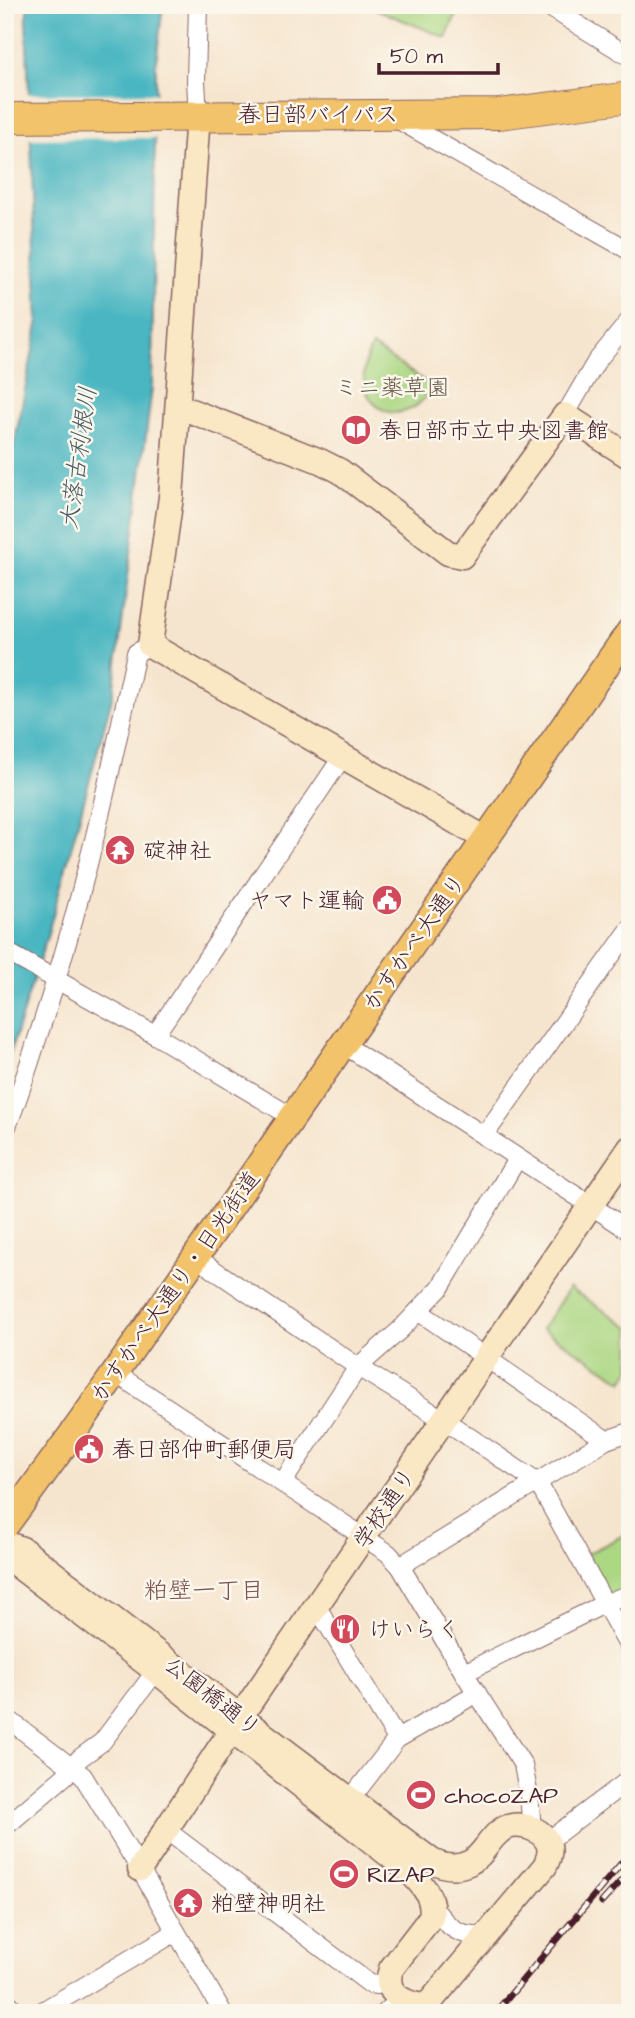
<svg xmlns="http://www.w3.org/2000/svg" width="635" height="2018" font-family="'Architects Daughter','Klee One',sans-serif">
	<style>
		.green { fill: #acd783; stroke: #7b7b57; stroke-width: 2 }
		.water { fill: #48b6c1; stroke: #496a76; stroke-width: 2 }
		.pier { fill: #f6e5ce }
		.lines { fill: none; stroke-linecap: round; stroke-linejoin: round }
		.street-casing { stroke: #866464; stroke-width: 20 }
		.secondary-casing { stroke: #866464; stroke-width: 27 }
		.primary-casing { stroke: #866464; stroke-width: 29 }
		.highway-casing { stroke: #866464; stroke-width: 32 }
		.street { stroke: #fff; stroke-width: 18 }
		.secondary { stroke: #fae7c3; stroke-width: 24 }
		.primary { stroke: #f2c36a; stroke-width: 26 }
		.highway { stroke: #f2c36a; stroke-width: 30 }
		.rail-casing { stroke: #4a1f2b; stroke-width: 7 }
		.rail { stroke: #fbf7ec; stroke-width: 4.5; stroke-dasharray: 13; stroke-linecap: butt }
		.labels { text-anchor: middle; stroke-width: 5; stroke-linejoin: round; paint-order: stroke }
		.street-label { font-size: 23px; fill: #4a1f2b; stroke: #fbf7ec }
		.park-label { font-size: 23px; fill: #675645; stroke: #fbf7ec }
		.poi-label { font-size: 23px; fill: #4a1f2b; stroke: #fbf7ec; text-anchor: start }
		.water-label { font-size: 24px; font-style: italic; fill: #495b67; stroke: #fbf7ec }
		.neighbourhood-label { font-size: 24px; fill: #7c514f; stroke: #fbf7ec }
	</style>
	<rect width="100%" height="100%" fill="#fbf7ec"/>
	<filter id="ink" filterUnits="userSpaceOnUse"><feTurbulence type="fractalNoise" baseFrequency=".0143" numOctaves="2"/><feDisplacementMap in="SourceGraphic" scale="14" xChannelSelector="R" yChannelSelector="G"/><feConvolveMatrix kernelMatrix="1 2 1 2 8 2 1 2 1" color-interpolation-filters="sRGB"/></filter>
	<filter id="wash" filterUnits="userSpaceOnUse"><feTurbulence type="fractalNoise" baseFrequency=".00686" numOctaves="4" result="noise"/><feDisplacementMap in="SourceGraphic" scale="28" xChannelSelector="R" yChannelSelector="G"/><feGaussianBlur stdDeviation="1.57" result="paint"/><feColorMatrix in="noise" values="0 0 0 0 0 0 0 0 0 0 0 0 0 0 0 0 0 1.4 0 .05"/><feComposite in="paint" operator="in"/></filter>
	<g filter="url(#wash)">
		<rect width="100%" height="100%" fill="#f6e5ce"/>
		<g class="green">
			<path d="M366,5H460L446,38Z"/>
			<path d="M372,346L432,386C406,439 341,406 372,346Z"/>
			<path d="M569,1288L630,1327V1370L623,1381L542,1329Z"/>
			<path d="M630,1532V1590L606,1601L583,1556Z"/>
		</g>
		<path class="water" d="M28,5H163L156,64L152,388L113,694L48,933L5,1069V490L38,325L26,20Z"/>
		<path class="pier" d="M159,93L158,138L27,139L25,94Z"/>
	</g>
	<g filter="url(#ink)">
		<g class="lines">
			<g class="street-casing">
				<g id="street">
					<path d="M546,5L630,57"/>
					<path d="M198,115L196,81L198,5"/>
					<path d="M395,118L630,251"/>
					<path d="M565,415L596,362L630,320"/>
					<path d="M5,951L155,1035L292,1117"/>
					<path d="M155,1035L343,756"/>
					<path d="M343,1044L630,1231"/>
					<path d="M5,1131C19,1098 29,1064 40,1030C81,907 109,780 136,653L150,645"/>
					<path d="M484,1136L630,929"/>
					<path d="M195,1257L358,1367L444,1420L538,1483L630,1649"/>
					<path d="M418,1311L606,1440"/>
					<path d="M115,1373L388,1553L400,1566L464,1673L523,1765L529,1796L532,1828"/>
					<path d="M283,1482L358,1367L400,1330L440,1288L517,1159"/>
					<path d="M400,1566L606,1440L630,1432"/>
					<path d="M317,1607L397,1739"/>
					<path d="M464,1673L604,1604L630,1594"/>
					<path d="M5,1717L83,1776L140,1869L223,2013"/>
					<path d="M350,1800L397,1739L477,1693"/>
					<path d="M5,1827L65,1776L80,1758L102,1742L156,1671"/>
					<path d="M166,1830L370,1984L377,1985L388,1979"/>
					<path d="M548,1841L630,1779"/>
					<path d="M433,1907C449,1929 459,1937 487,1935"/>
					<path d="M5,1999L17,2013"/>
					<path d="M39,2013L176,1932"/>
					<path d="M385,2013L400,1999"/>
				</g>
			</g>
			<g class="secondary-casing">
				<g id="secondary">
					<path d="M198,115L171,497L150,645L486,839"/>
					<path d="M178,406L320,461L340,471L448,553L462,556L565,415L630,457"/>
					<path d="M5,1543L22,1549L264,1735L432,1861C444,1867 456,1869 469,1863C483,1856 487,1842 499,1832C512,1820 538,1826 547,1841C552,1849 549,1858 545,1866L430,2002L422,2006C401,2002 383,1992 391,1969L431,1917C435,1897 421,1883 408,1870L156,1671L13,1562L5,1551"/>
					<path d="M140,1869L240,1717L630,1148"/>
				</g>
			</g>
			<g class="primary-casing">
				<path id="primary" d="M5,1526L81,1422L630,631"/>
			</g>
			<g class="highway-casing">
				<path id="highway" d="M5,118L499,114L630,97"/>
			</g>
			<use href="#street" class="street"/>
			<use href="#secondary" class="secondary"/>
			<use href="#primary" class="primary"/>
			<use href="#highway" class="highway"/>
			<g class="rail-casing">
				<g id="rail">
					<path d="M602,1902L630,1871"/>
					<path d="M495,2013L630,1853"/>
				</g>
			</g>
			<use href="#rail" class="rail"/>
		</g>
	</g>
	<defs>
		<g id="library-disc" transform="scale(1.575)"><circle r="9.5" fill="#d1495b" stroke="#fbf7ec"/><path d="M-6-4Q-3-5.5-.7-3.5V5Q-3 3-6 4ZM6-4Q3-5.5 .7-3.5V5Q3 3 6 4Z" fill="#fff"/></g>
		<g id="temple-disc" transform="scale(1.575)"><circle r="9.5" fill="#d1495b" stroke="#fbf7ec"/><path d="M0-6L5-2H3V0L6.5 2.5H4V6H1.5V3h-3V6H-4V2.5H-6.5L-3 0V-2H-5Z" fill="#fff"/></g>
		<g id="civic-disc" transform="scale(1.575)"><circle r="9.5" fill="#d1495b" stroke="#fbf7ec"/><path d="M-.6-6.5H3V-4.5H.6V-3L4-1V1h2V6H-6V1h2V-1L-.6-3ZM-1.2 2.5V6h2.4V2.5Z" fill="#fff"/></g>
		<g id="restaurant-disc" transform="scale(1.575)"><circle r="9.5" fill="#d1495b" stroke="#fbf7ec"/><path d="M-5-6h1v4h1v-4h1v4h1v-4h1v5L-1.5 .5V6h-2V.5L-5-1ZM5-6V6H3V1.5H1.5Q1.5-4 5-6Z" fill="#fff"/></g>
		<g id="stadium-disc" transform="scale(1.575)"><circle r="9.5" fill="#d1495b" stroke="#fbf7ec"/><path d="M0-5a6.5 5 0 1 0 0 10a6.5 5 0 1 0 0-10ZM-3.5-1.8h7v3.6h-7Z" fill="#fff"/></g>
	</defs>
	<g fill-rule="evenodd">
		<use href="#library-disc" x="356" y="430"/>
		<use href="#temple-disc" x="120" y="850"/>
		<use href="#civic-disc" x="387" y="900"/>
		<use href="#civic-disc" x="89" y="1449"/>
		<use href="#restaurant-disc" x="345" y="1629"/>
		<use href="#stadium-disc" x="421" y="1795"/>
		<use href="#stadium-disc" x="344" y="1874"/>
		<use href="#temple-disc" x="188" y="1903"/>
	</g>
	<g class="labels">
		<g class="street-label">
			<text x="318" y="122">春日部バイパス</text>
			<text transform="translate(414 942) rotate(-55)" y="8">かすかべ大通り</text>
			<text transform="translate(175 1286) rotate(-55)" y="8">かすかべ大通り・日光街道</text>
			<text transform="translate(384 1508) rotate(-56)" y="8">学校通り</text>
			<text transform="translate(213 1696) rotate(38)" y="8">公園橋通り</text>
		</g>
		<g class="park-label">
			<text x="392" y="395">ミニ薬草園</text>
		</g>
		<g class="poi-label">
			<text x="379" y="438">春日部市立中央図書館</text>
			<text x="143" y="858">碇神社</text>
			<text x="364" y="908" text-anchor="end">ヤマト運輸</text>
			<text x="112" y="1457">春日部仲町郵便局</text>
			<text x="368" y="1637">けいらく</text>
			<text x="444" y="1803">chocoZAP</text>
			<text x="367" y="1882">RIZAP</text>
			<text x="211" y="1911">粕壁神明社</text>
		</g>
		<g class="water-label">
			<text transform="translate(78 458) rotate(-82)" y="8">大落古利根川</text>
		</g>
		<g class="neighbourhood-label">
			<text x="204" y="1598">粕壁一丁目</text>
		</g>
	</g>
	<rect width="635" height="2018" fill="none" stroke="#fbf7ec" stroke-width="28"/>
	<path d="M379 63v10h119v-10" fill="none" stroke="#4a1f2b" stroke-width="3.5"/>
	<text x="390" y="63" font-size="21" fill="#4a1f2b" stroke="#fbf7ec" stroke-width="5" paint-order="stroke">50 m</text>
</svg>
